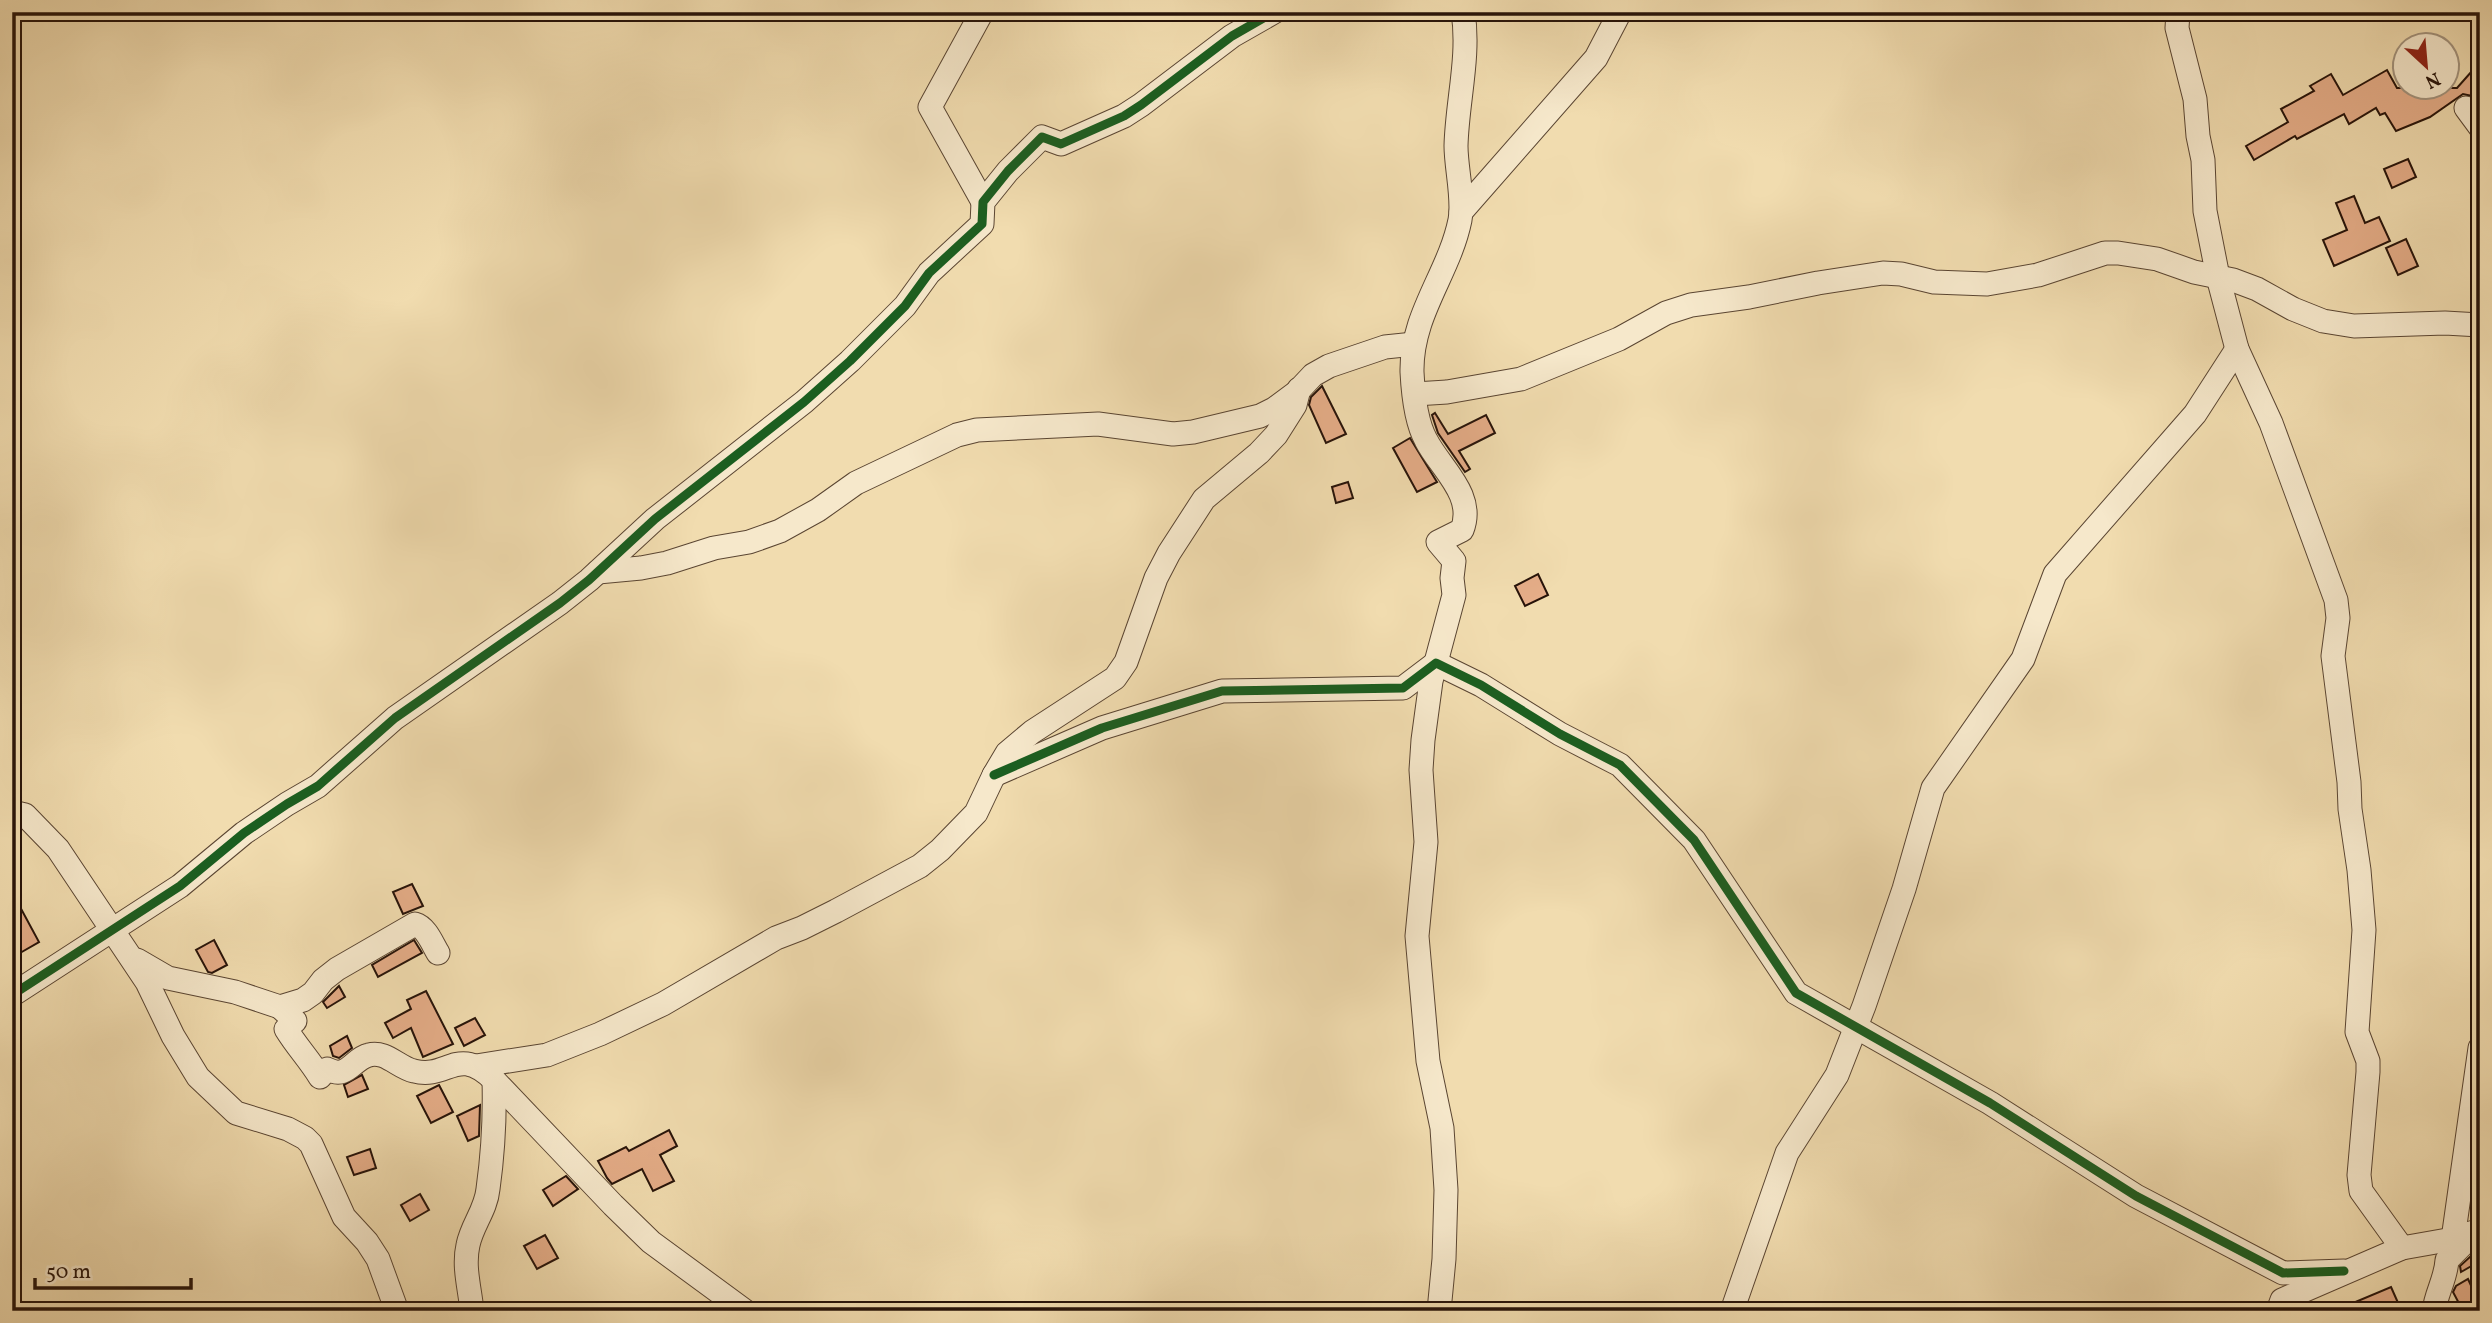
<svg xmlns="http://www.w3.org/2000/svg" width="2492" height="1323" font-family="Vollkorn,serif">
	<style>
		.building { fill: #e5ad88; stroke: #271309; stroke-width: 2 }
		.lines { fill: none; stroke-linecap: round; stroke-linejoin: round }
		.street-casing { stroke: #5a4532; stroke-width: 25 }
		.street { stroke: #f6e8cb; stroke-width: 23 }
		.cycleway-casing { stroke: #f6e8cb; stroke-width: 13 }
		.cycleway { stroke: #1b5e20; stroke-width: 9 }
	</style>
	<rect width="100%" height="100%" fill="#f1dcaf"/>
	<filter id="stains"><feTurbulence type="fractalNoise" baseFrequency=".00286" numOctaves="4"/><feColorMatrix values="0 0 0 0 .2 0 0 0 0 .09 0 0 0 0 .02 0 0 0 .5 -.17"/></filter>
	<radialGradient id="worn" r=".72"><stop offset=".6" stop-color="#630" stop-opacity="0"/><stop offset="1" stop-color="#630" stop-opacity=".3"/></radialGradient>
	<g class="building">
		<path d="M2480,62V103L2472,96L2463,94L2430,117L2396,131L2385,113L2380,115L2376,108L2349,124L2344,114L2297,139L2295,136L2254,160L2246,146L2288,122L2281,109L2314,91L2310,86L2331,74L2343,95L2387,70L2397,88H2457Z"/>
		<path d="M2408,159L2416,177L2392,188L2384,169Z"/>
		<path d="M2354,196L2365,223L2379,217L2390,241L2334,266L2323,240L2347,230L2336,203Z"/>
		<path d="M2406,239L2418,266L2398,275L2386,248Z"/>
		<path d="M1322,386L1346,434L1326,443L1309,405L1311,397Z"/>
		<path d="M1435,413L1448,434L1486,415L1495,433L1459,451L1470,469L1465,472L1438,433L1432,415Z"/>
		<path d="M1410,438L1437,482L1417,492L1393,448Z"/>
		<path d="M1348,482L1353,498L1336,503L1332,487Z"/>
		<path d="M1538,574L1548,595L1525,606L1515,586Z"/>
		<path d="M412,884L423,906L403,914L393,892Z"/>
		<path d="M12,892L39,942L20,953L12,939Z"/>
		<path d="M214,940L227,965L212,973L208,972L196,950Z"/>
		<path d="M414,940L422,953L378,977L372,965Z"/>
		<path d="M339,986L345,997L327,1008L323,1002Z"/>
		<path d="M426,991L453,1044L423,1057L411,1028L393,1038L385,1023L411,1009L407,1000Z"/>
		<path d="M475,1018L485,1035L464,1046L455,1028Z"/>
		<path d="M347,1036L352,1048L339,1058L333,1056L330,1046Z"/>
		<path d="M362,1075L368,1089L348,1097L344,1085Z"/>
		<path d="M439,1085L453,1112L431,1123L417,1096Z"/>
		<path d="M480,1105L479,1136L468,1141L457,1116Z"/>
		<path d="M669,1130L677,1146L660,1155L674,1181L653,1191L642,1169L612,1184L607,1178L598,1161L626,1147L629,1151Z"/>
		<path d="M370,1149L376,1168L354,1175L347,1157Z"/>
		<path d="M566,1176L578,1189L553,1206L543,1190Z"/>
		<path d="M420,1194L429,1210L410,1221L401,1205Z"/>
		<path d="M545,1235L558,1258L537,1269L524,1246Z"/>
		<path d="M2480,1252V1261L2461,1272L2460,1266L2472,1255Z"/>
		<path d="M2468,1279L2480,1305L2470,1311H2463L2453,1292L2456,1286Z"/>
		<path d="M2391,1287L2399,1305L2385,1311H2334Z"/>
	</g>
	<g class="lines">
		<g class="street-casing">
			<g id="street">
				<path d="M982,12L930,107L983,202"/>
				<path d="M2178,12L2177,28L2195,99L2198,136L2203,160L2205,211L2218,277L2237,349L2271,423L2336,600L2338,618L2333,656L2349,782L2350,809L2359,870L2364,930L2357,1032L2368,1061V1072L2359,1175L2361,1191L2402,1248"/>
				<path d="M2466,108L2480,127"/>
				<path d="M1461,212L1596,58L1620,12"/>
				<path d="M1415,394L1447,392L1521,379L1619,339L1666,313L1691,305L1749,297L1818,283L1883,273L1901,274L1934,282L1987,284L2038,275L2105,253H2118L2157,259L2194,272L2233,280L2257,289L2293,309L2323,321L2354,326L2445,323L2480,325"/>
				<path d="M598,572L641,568L667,563L714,548L749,542L780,531L818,510L856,483L957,435L977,430L1098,424L1173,434L1193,432L1260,416L1274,409L1297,392L1313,375L1329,366L1385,347L1414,344"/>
				<path d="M994,775L1102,728L1222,691L1403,688L1436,663L1481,685L1560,734L1620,765L1694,840L1796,993L1990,1103L2136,1196L2283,1273L2344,1271"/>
				<path d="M12,812L25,815L58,849L147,982L173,1036L198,1077L236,1113L288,1129L305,1138L311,1144L344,1217L367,1242L378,1259L397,1311"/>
				<path d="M137,960L168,978L235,992L280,1007L303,1000L313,993L323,980L337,969L415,924C426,927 432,943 438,953"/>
				<path d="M12,995L180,886L244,833L287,804L318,786L395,718L560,603L589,580L655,519L804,402L850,361L905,306L929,273L982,224L983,202L1008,171L1042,137L1061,144L1124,116L1141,105L1232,36L1274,12"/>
				<path d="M280,1007L295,1021L286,1029C297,1047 309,1059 320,1077L327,1069C348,1080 352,1059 369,1055C385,1050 399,1068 414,1071C448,1080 457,1044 494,1080L613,1205L651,1242L745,1311"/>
				<path d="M476,1066L547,1055L600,1034L663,1004L776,938L802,928L836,911L920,866L940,850L976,813L994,775L1007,753L1032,732L1115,678L1126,662L1156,578L1169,553L1204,499L1259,453L1276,435L1295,405L1299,389"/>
				<path d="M2453,1239L2480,1048"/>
				<path d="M472,1311C470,1289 463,1267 468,1245C472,1225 486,1210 488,1189C493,1153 495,1116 494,1080"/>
				<path d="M1439,1311L1444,1259L1446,1190L1442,1128L1428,1061L1417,936L1426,842L1421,770L1423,740L1431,681L1454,595L1452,578L1454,561L1438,542L1462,530C1476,495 1440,468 1426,440C1416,422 1413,392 1412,372C1411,314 1449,274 1460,220C1464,199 1456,168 1456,146C1457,102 1470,56 1463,12"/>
				<path d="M1732,1311L1787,1153L1837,1075L1864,1006L1904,889L1933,788L2023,659L2055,574L2195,414L2237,349"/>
				<path d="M2278,1311L2282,1300L2402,1248L2453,1239L2480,1230"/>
				<path d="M2434,1311C2436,1293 2446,1279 2447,1260L2464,1243L2477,1238"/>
			</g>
		</g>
		<use href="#street" class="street"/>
		<g class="cycleway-casing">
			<g id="cycleway">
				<path d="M994,775L1102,728L1222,691L1403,688L1436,663L1481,685L1560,734L1620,765L1694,840L1796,993L1990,1103L2136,1196L2283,1273L2344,1271"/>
				<path d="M12,995L180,886L244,833L287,804L318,786L395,718L560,603L589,580L655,519L804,402L850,361L905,306L929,273L982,224L983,202L1008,171L1042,137L1061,144L1124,116L1141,105L1232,36L1274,12"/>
			</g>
		</g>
		<use href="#cycleway" class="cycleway"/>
	</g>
	<rect width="2492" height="1323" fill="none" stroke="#f1dcaf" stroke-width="42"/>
	<rect x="14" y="14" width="2464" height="1295" fill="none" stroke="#271309" stroke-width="3.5"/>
	<rect x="21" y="21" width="2450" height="1281" fill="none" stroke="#271309" stroke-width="2"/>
	<g transform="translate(2426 66) rotate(154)"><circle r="33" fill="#f6e8cb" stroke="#a3937d" stroke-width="2"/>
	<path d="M0-5L12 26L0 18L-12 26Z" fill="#8f2418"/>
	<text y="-10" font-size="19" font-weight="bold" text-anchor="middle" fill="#271309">N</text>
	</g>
	<path d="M35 1278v10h156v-10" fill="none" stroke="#271309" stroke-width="3.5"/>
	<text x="46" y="1278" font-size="21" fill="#271309" stroke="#f6e8cb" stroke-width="5" paint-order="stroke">50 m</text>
	<rect width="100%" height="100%" filter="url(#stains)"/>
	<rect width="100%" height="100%" fill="url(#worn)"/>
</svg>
